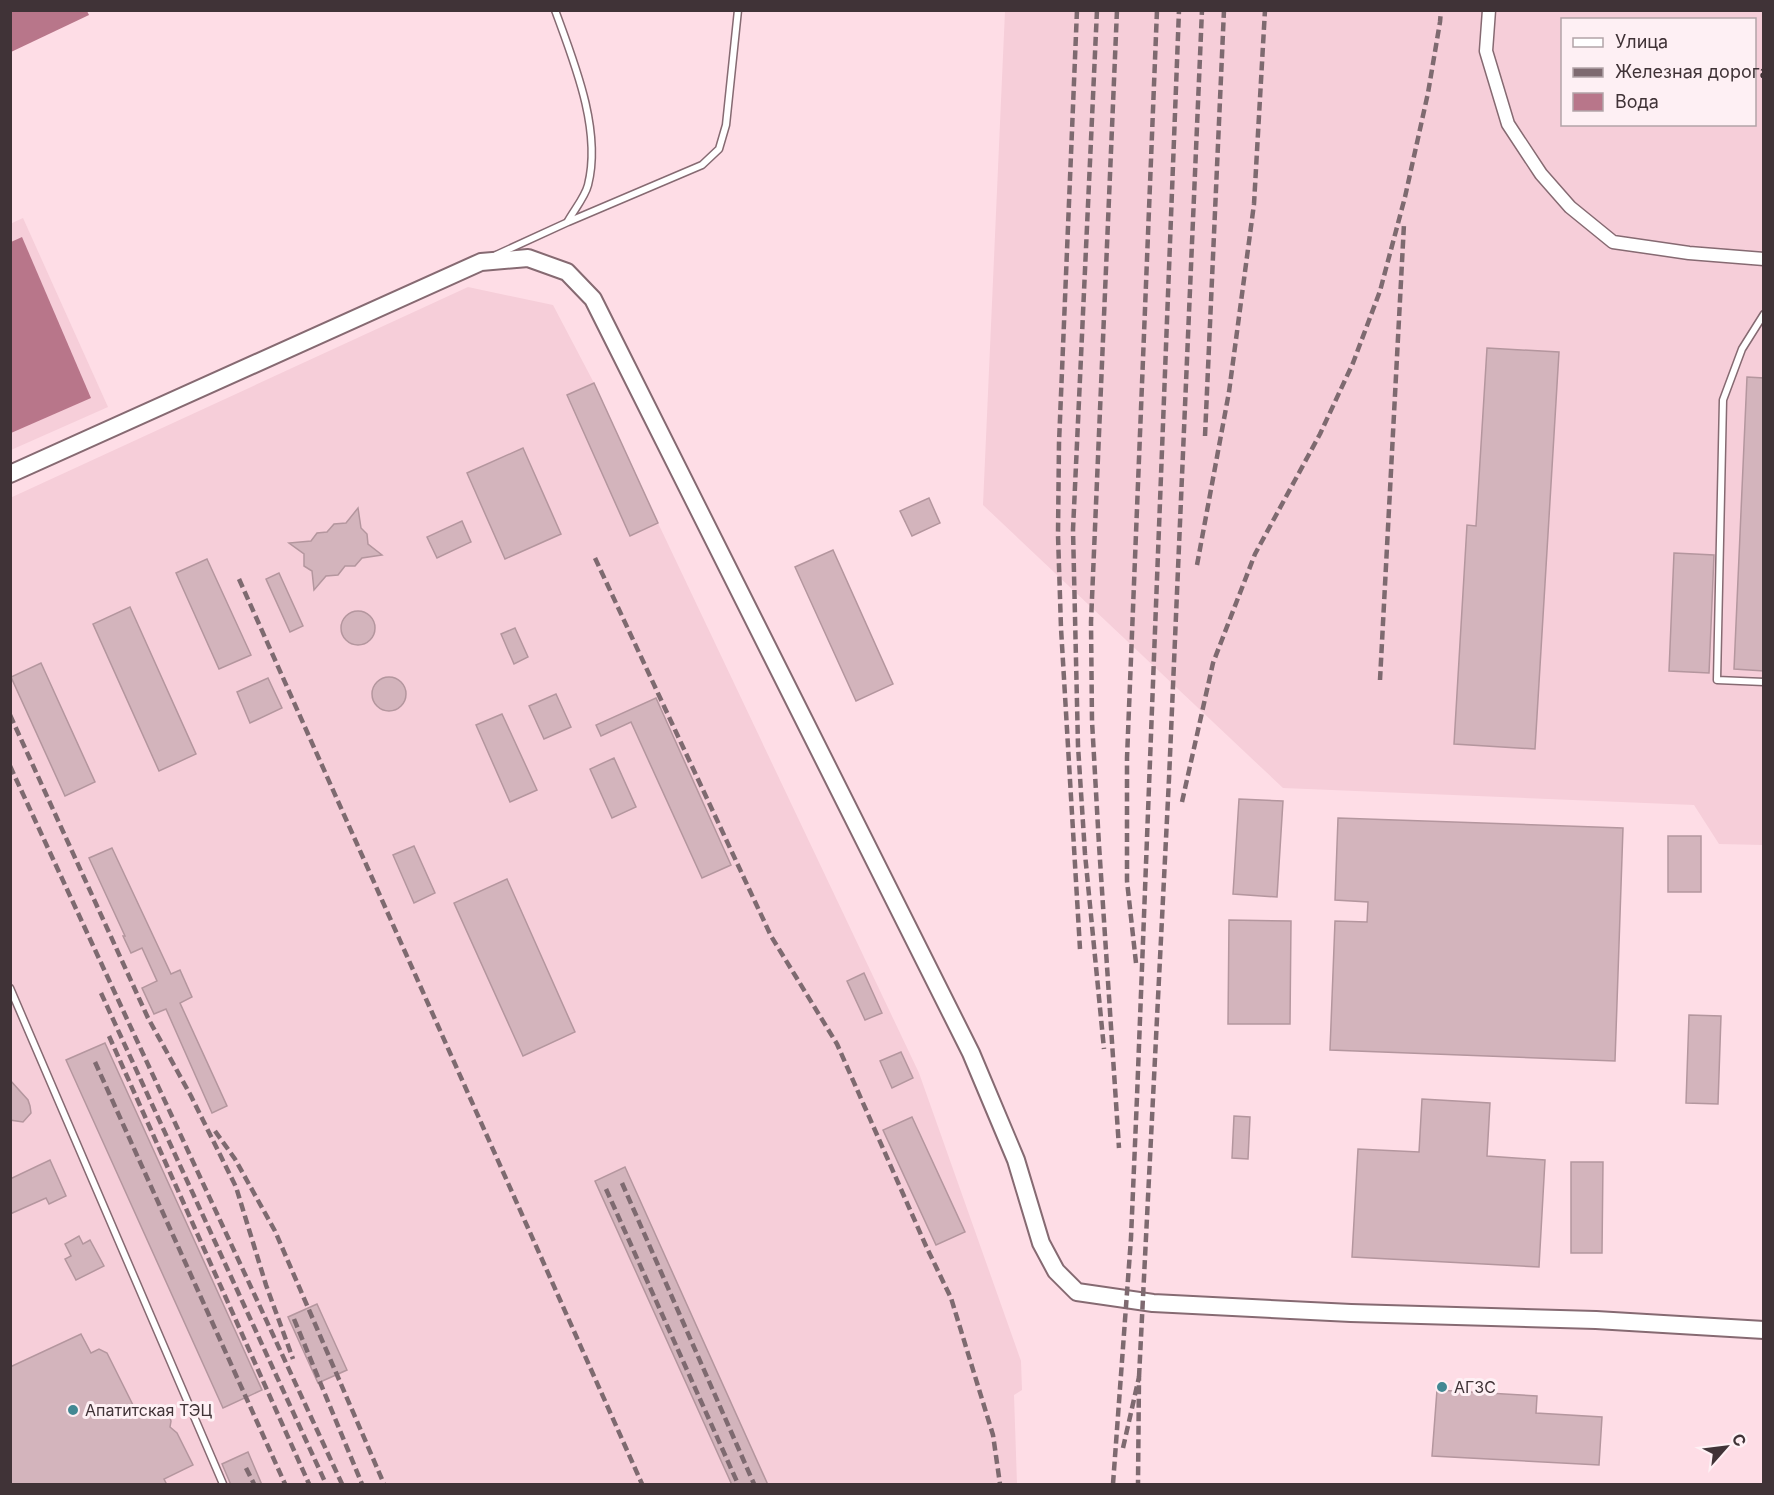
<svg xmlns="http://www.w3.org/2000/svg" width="1774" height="1495" font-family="Inter,sans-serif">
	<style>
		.built { fill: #f6ced9; fill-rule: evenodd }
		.water { fill: #b8768a }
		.building { fill: #d3b4bc; stroke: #b4969e; stroke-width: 1.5 }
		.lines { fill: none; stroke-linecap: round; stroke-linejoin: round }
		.service-casing { stroke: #866a72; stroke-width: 9 }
		.minor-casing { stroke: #866a72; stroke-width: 15 }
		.tertiary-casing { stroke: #866a72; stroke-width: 20 }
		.service { stroke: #fff; stroke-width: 6 }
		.minor { stroke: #fff; stroke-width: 12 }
		.tertiary { stroke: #fff; stroke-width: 16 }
		.rail { stroke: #7e6a70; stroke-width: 4.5; stroke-dasharray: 9 4.5; stroke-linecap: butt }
		.poi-dot { fill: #428893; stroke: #fef0f4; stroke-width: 2 }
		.labels { text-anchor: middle; stroke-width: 6; stroke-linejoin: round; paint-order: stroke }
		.poi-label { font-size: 16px; fill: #403337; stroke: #fef0f4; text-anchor: start }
	</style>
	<rect width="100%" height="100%" fill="#fedde6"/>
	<g class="built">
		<path d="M1005,11H1763V845L1719,844L1694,805L1283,788L983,505ZM1562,20H1754V124H1562Z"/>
		<path d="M23,218L108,407L11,450L10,224Z"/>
		<path d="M468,287L553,305L594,383L658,523L919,1073L1021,1361L1022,1390L1014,1395L1017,1484H11L10,498Z"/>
	</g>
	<g class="water">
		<path d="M10,11H87L89,15L11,52Z"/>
		<path d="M22,237L91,398L11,433V242Z"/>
	</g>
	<g class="building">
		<path d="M1487,348L1559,352L1535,749L1454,744L1467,525L1476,526Z"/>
		<path d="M1747,377L1764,378V671L1734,669Z"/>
		<path d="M594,383L658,523L630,536L567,395Z"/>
		<path d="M523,448L561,534L505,559L467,473Z"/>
		<path d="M929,498L940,523L912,536L900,511Z"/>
		<path d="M358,508L361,528L367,534L368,544L382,555L362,558L355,566H345L338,575L326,576L314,590L312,571L304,566V554L289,543L311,541L317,533L327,532L334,524L346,523Z"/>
		<path d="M462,521L471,542L437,558L427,537Z"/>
		<path d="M833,550L893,684L856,701L795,567Z"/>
		<path d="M1674,553L1714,555L1709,673L1669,671Z"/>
		<path d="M207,559L251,655L219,669L176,573Z"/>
		<path d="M279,573L303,626L290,632L266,579Z"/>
		<path d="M130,607L196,754L159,771L93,624Z"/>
		<circle cx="358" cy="628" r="17"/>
		<path d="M515,628L528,657L514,664L501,634Z"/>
		<path d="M41,663L95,782L65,796L11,677Z"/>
		<circle cx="389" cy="694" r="17"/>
		<path d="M268,678L282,708L250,723L237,692Z"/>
		<path d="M556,694L571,727L544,739L529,706Z"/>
		<path d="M656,698L731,865L702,878L631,722L601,736L596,725Z"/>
		<path d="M502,714L537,790L510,802L476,725Z"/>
		<path d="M614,758L636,807L612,818L590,769Z"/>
		<path d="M1239,799L1283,801L1277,897L1233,894Z"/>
		<path d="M1338,818L1623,828L1615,1061L1330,1050L1335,921L1367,922L1368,902L1335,900Z"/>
		<rect x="1668" y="836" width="33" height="56"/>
		<path d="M414,846L435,893L414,903L393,855Z"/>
		<path d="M112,848L171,974L180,970L192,997L180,1003L227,1106L212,1113L166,1009L154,1014L142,988L157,981L142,948L131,953L123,936H125L89,858Z"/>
		<path d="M507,879L575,1032L523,1056L454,903Z"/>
		<path d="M1229,920L1291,921L1290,1024H1228Z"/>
		<path d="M864,973L882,1013L865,1020L847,981Z"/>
		<path d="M1689,1015L1721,1016L1718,1104L1686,1103Z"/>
		<path d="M105,1043L262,1390L223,1408L66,1060Z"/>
		<path d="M901,1052L913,1078L892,1088L880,1061Z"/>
		<path d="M10,1080L28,1100L30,1106L31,1113L23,1122L10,1120Z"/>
		<path d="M1422,1099L1490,1103L1487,1156L1545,1160L1539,1267L1352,1257L1358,1149L1419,1152Z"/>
		<path d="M1234,1116L1250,1117L1248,1159L1232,1158Z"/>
		<path d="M912,1117L965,1232L936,1245L883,1130Z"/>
		<path d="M50,1160L66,1196L49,1204L46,1198L10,1214V1179Z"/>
		<path d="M1571,1162H1603L1602,1253H1571Z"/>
		<path d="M625,1167L768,1485H732L595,1181Z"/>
		<path d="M79,1236L83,1244L90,1240L104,1266L76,1280L65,1259L71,1256L65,1244Z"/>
		<path d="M317,1304L347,1370L318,1383L288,1317Z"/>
		<path d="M81,1334L91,1353L99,1349L107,1353L137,1413L159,1405L164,1407L169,1414L171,1421L170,1427L177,1433L193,1465L164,1479L167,1485H10V1367Z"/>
		<path d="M1437,1390L1537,1396L1536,1413L1602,1417L1599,1465L1432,1456Z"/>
		<path d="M248,1452L262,1485H231L222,1464Z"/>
	</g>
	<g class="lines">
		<g class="service-casing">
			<g id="service">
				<path d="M555,10C574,62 602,130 588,185C585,197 574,210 568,221"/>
				<path d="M496,255L568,222L702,165L719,149L726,125L738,10"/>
				<path d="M1764,314L1742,349L1723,400L1717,680L1764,682"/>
				<path d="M10,988L223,1484"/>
			</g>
		</g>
		<g class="minor-casing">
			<path id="minor" d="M1489,10L1486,51L1508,124L1541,174L1570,207L1613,242L1689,253L1764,259"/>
		</g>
		<g class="tertiary-casing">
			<path id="tertiary" d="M10,474L481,262L528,258L567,272L593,299L971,1053L1016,1160L1041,1243L1056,1271L1077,1292L1153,1303L1351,1313L1596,1320L1764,1330"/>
		</g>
		<use href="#service" class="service"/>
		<use href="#minor" class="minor"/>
		<use href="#tertiary" class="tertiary"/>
		<g class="rail">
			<path d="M1077,10L1059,443L1058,535L1061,628L1080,949"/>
			<path d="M1097,10L1073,530L1078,746L1085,854L1104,1049"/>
			<path d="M1117,10L1091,622L1092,721L1099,845L1119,1148"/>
			<path d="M1205,436L1224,10"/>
			<path d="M595,558L771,936L837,1044L926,1246L951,1298L993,1435L1000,1484"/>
			<path d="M1197,565L1229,392L1254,204L1265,10"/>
			<path d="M239,579L642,1484"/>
			<path d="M1380,680L1404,224"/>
			<path d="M10,715L148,1018L191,1096L236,1187L266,1285L293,1359"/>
			<path d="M10,766L342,1484"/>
			<path d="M1182,802L1213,663L1255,554L1320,434L1353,363L1380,291L1405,197L1428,93L1440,22L1441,10"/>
			<path d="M1136,963L1127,881V758L1157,10"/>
			<path d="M101,993L326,1484"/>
			<path d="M109,1036L309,1484"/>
			<path d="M95,1062L285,1484"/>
			<path d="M215,1131L235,1159L275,1231L384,1484"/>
			<path d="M622,1183L754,1484"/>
			<path d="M606,1189L738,1484"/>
			<path d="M294,1319L362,1484"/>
			<path d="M1139,1377L1169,779L1202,10"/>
			<path d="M1123,1448L1139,1377L1138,1484"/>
			<path d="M246,1468L254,1484"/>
			<path d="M1113,1484L1131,1238L1137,1097L1179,10"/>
		</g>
	</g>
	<g class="poi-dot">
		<circle cx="1442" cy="1387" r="6"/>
		<circle cx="73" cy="1410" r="6"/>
	</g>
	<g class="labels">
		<g class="poi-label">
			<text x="1454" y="1393">АГЗС</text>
			<text x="85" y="1416">Апатитская ТЭЦ</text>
		</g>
	</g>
	<rect width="1774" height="1495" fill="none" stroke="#403337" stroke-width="24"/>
	<rect x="1561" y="18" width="195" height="108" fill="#fef0f4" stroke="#b2a4a8" stroke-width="1.5"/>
	<rect x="1573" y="38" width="30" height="9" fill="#ffffff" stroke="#b2a4a8" stroke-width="1.5"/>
	<text x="1615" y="48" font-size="18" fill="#403337">Улица</text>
	<rect x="1573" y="68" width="30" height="9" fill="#7e6a70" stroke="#b2a4a8" stroke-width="1.5"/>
	<text x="1615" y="78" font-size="18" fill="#403337">Железная дорога</text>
	<rect x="1573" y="93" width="30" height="18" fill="#b8768a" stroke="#b2a4a8" stroke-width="1.5"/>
	<text x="1615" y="108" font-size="18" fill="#403337">Вода</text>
	<g transform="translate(1726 1447) rotate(62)" stroke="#fef0f4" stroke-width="4.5" paint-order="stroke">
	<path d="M0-4.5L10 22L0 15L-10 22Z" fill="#403337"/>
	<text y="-9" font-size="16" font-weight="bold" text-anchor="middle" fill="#403337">С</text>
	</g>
</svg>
